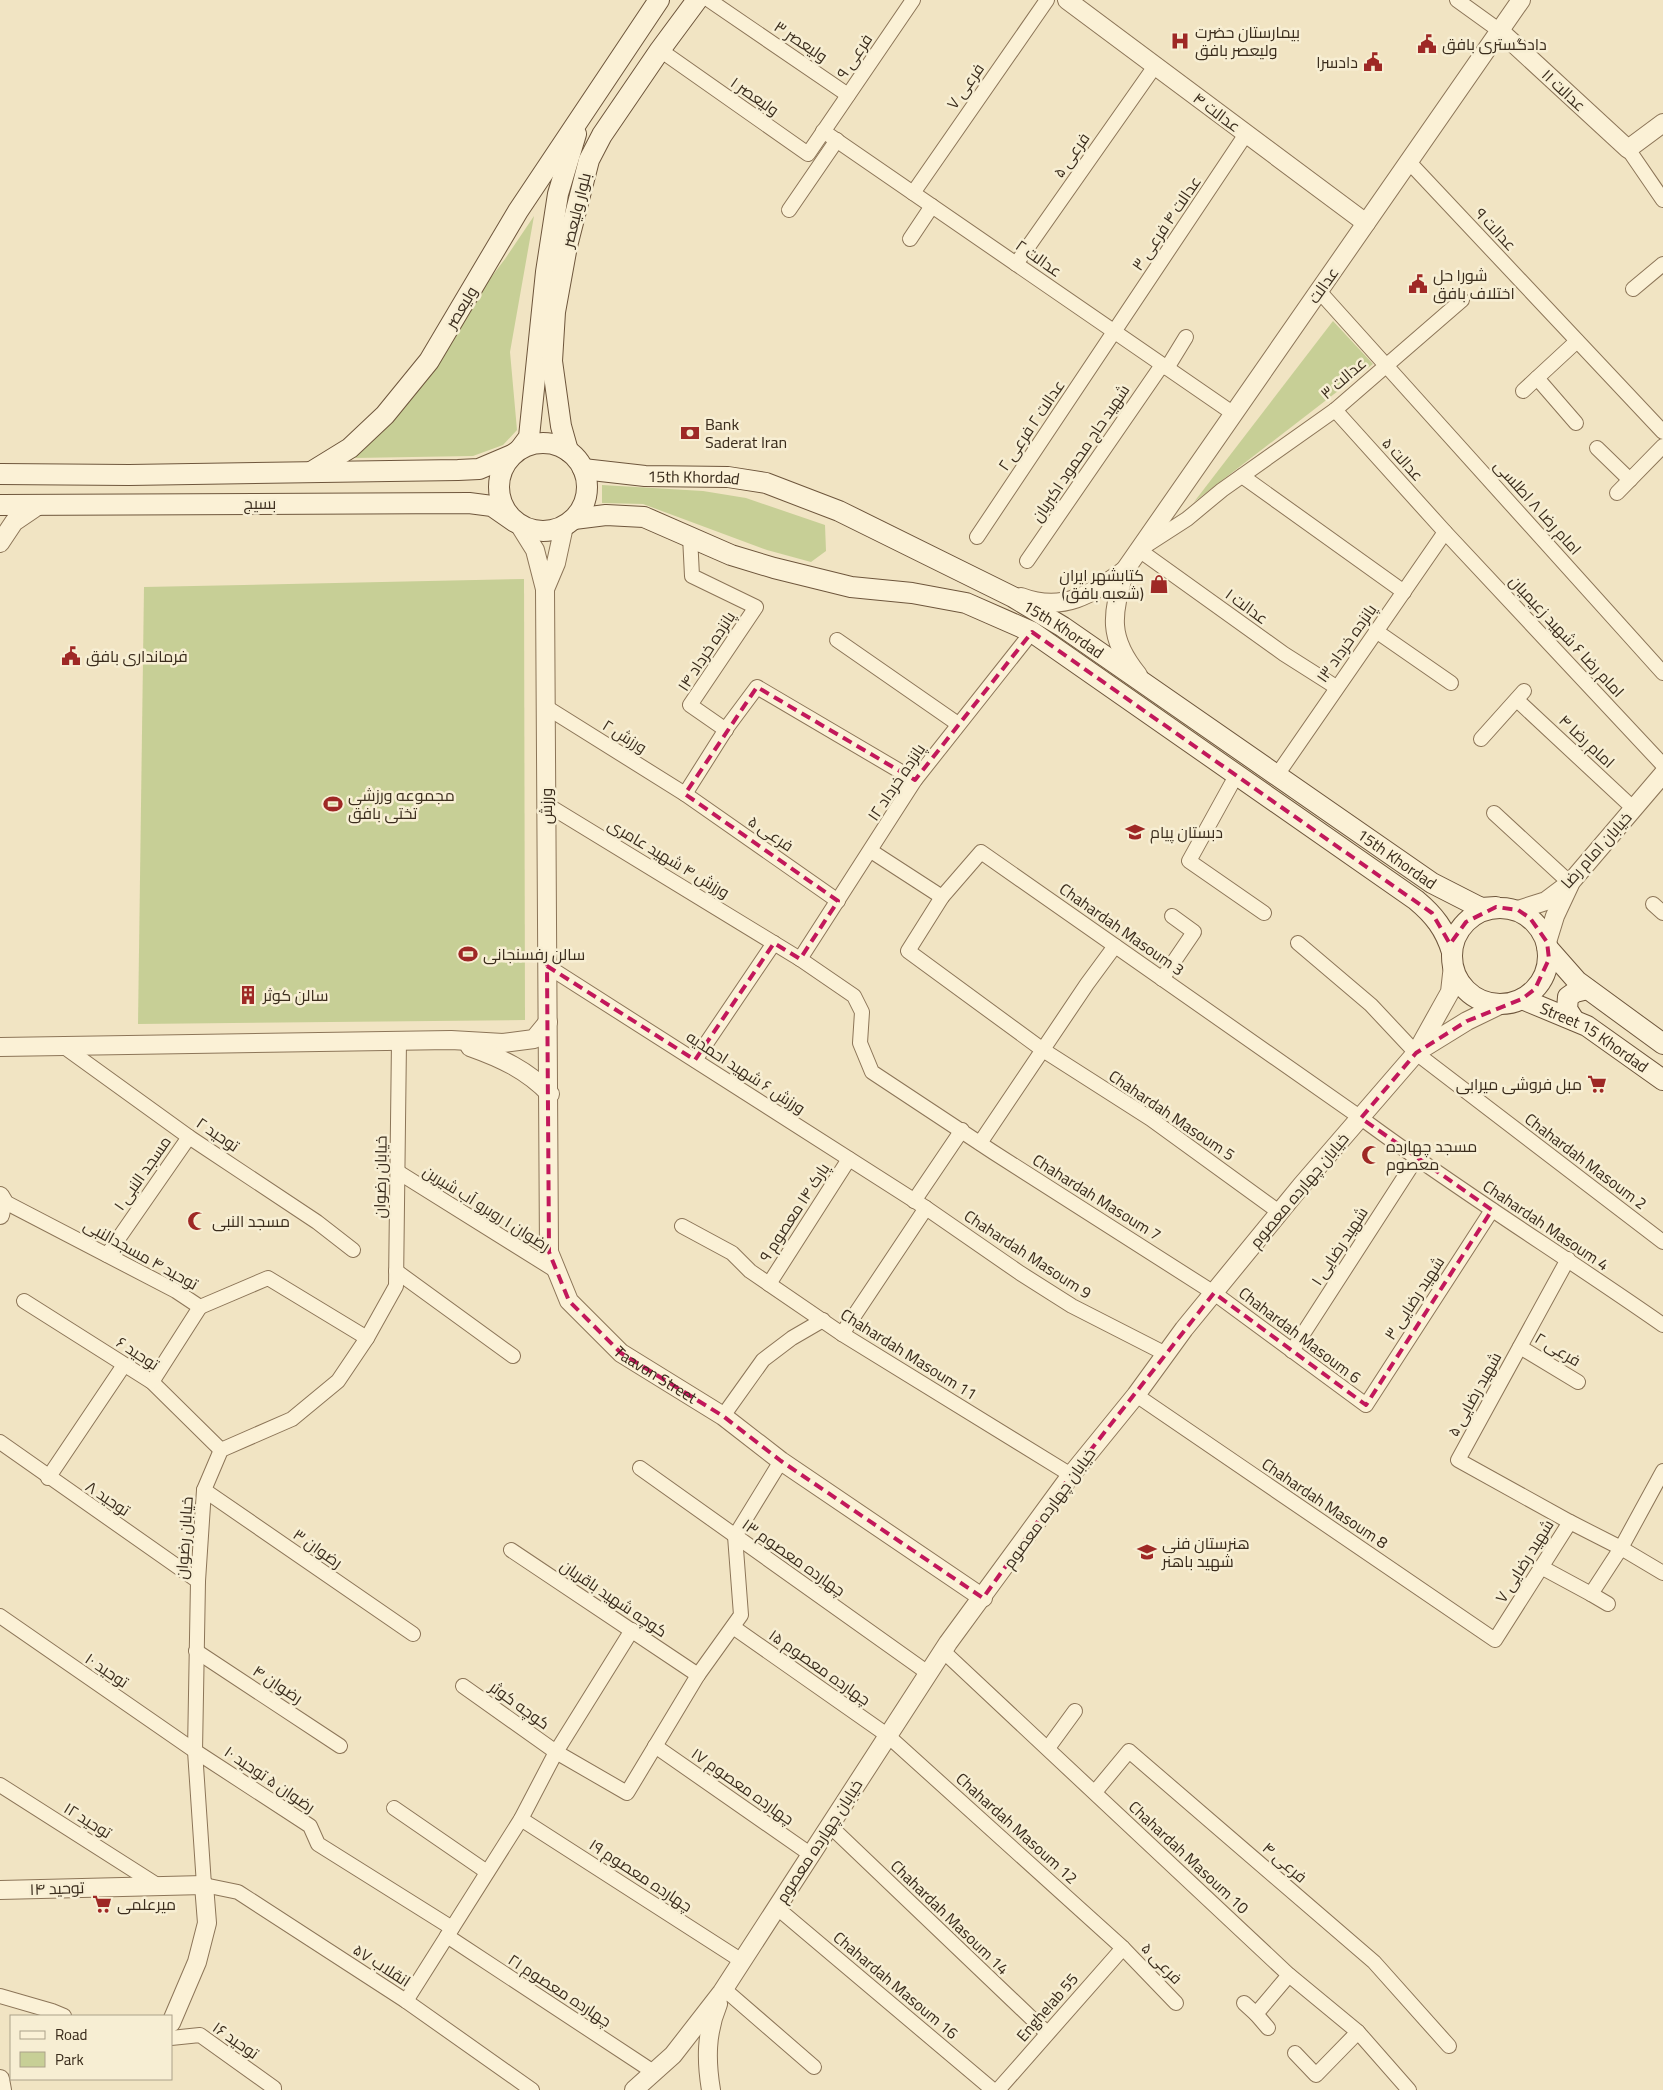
<svg xmlns="http://www.w3.org/2000/svg" width="1663" height="2090" font-family="Georgia,Cairo,serif">
	<style>
		.green { fill: #c7cf96 }
		.lines { fill: none; stroke-linecap: round; stroke-linejoin: round }
		.minor-casing { stroke: #8c7558; stroke-width: 16 }
		.tertiary-casing { stroke: #8c7558; stroke-width: 20 }
		.secondary-casing { stroke: #6e563c; stroke-width: 22 }
		.minor { stroke: #fbf1d6; stroke-width: 14 }
		.tertiary { stroke: #fbf1d6; stroke-width: 18 }
		.secondary { stroke: #fbf1d6; stroke-width: 20 }
		.marked { fill: none; stroke: #c2185b; stroke-width: 4; stroke-dasharray: 10 6; stroke-linejoin: round }
		.labels { text-anchor: middle; stroke-width: 5; stroke-linejoin: round; paint-order: stroke }
		.poi-label { font-size: 16px; fill: #3b2d1d; stroke: #f7eed3; text-anchor: start }
		.street-label { font-size: 16px; fill: #3b2d1d; stroke: #f7eed3 }
	</style>
	<rect width="100%" height="100%" fill="#f1e4c3"/>
	<g class="green">
		<path d="M534,216L510,352L517,430L503,445L473,456L353,458L505,259Z"/>
		<path d="M1333,321L1373,364L1194,502Z"/>
		<path d="M602,485L703,491L746,498L825,525L826,551L811,562L767,550L643,504L602,503Z"/>
		<path d="M524,579L525,1020L138,1024L144,587Z"/>
	</g>
	<g class="lines">
		<g class="minor-casing">
			<g id="minor">
				<path d="M709,0L848,95"/>
				<path d="M1457,0L1500,31"/>
				<path d="M660,50L808,154L913,0"/>
				<path d="M823,131L1234,414"/>
				<path d="M1628,149L1663,200"/>
				<path d="M1409,162L1663,432"/>
				<path d="M913,193L1047,0"/>
				<path d="M789,210L837,140"/>
				<path d="M910,239L932,206"/>
				<path d="M1016,264L1155,66"/>
				<path d="M1633,289L1663,264"/>
				<path d="M1319,291L1663,673"/>
				<path d="M1167,368L1186,337"/>
				<path d="M1523,391L1537,378"/>
				<path d="M1335,410L1445,532L1663,765"/>
				<path d="M1576,423L1537,378L1577,341"/>
				<path d="M1597,448L1630,480"/>
				<path d="M1242,476L1404,592"/>
				<path d="M1617,493L1663,446"/>
				<path d="M690,536L692,576L756,607L690,705L726,730"/>
				<path d="M977,537L1246,134"/>
				<path d="M1027,561L1162,365"/>
				<path d="M1376,631L1451,683"/>
				<path d="M837,640L958,724"/>
				<path d="M1336,687L1284,654L1139,550L1187,519L1222,490L1335,410L1462,300"/>
				<path d="M1517,700L1633,808"/>
				<path d="M546,707L685,794L838,901"/>
				<path d="M1481,739L1524,691"/>
				<path d="M1237,774L1189,861L1264,913"/>
				<path d="M1277,775L1445,532"/>
				<path d="M685,794L728,726L757,687L915,780"/>
				<path d="M546,804L800,959L854,996L862,1012L860,1043L872,1072L993,1152L1214,1293L1366,1405L1492,1210"/>
				<path d="M1494,813L1570,883"/>
				<path d="M871,851L942,897L981,852L1361,1118C1459,1191 1563,1255 1663,1325"/>
				<path d="M942,897L908,951L1043,1050L1151,1119L1279,1212"/>
				<path d="M1653,904L1663,913"/>
				<path d="M1298,943L1371,1005L1416,1053L1663,1242"/>
				<path d="M800,959L915,780L1032,632"/>
				<path d="M547,966L926,1208L1020,1273L1072,1306L1166,1354"/>
				<path d="M1162,979L1194,932L1172,916"/>
				<path d="M399,1041L396,1286L367,1338L338,1381L292,1419L221,1450L204,1490L198,1581L195,1751L204,1885L238,1892L406,2001L532,2090"/>
				<path d="M63,1046L189,1137L317,1222L353,1250"/>
				<path d="M695,1060L774,943"/>
				<path d="M980,1143L1087,984L1115,946"/>
				<path d="M398,1172L558,1272"/>
				<path d="M3,1201L176,1291L200,1307L268,1278L367,1338"/>
				<path d="M914,1201L962,1130"/>
				<path d="M682,1226L732,1253L750,1271L842,1334L1071,1475"/>
				<path d="M107,1255L189,1137"/>
				<path d="M1568,1259L1458,1460L1570,1522"/>
				<path d="M396,1271L513,1356"/>
				<path d="M769,1284L849,1159"/>
				<path d="M24,1301L152,1382L221,1450"/>
				<path d="M842,1334L926,1208"/>
				<path d="M1520,1347L1578,1382"/>
				<path d="M1292,1351L1416,1159"/>
				<path d="M152,1382L200,1307"/>
				<path d="M1136,1395L1495,1640L1570,1522L1621,1548L1663,1471"/>
				<path d="M723,1416L763,1360L792,1338L823,1320"/>
				<path d="M0,1442L198,1581"/>
				<path d="M640,1468L928,1673"/>
				<path d="M48,1478L124,1365"/>
				<path d="M204,1490L413,1634"/>
				<path d="M511,1550L698,1675"/>
				<path d="M1541,1567L1591,1594L1621,1548L1663,1573"/>
				<path d="M1591,1594L1608,1604"/>
				<path d="M0,1616L195,1751L310,1826L318,1844L452,1928"/>
				<path d="M733,1627L887,1735L1123,1948L1176,2003"/>
				<path d="M632,1630L556,1752L627,1793L698,1675L741,1615L735,1536L781,1461"/>
				<path d="M196,1651L340,1746"/>
				<path d="M943,1651L1289,1975L1358,2032L1409,2090"/>
				<path d="M655,1746L810,1854"/>
				<path d="M1048,1748L1075,1711"/>
				<path d="M0,1785L157,1885"/>
				<path d="M1095,1792L1129,1751L1374,1962L1449,2046"/>
				<path d="M394,1808L487,1872"/>
				<path d="M521,1819L742,1961"/>
				<path d="M829,1825L1047,2033"/>
				<path d="M776,1907L993,2090"/>
				<path d="M447,1936L655,2073"/>
				<path d="M724,1989L814,2067"/>
				<path d="M0,1996L52,2011L64,2016"/>
				<path d="M406,2001L521,1819L556,1752L463,1686"/>
				<path d="M1244,2003L1256,2014L1289,1975"/>
				<path d="M1256,2014L1268,2028"/>
				<path d="M171,2038L200,2035L274,2088V2090"/>
				<path d="M1295,2053L1316,2075L1358,2032"/>
				<path d="M998,2090L1123,1948"/>
			</g>
		</g>
		<g class="tertiary-casing">
			<g id="tertiary">
				<path d="M1067,0L1366,223"/>
				<path d="M1500,31L1628,149L1663,123"/>
				<path id="s1" d="M520,526L535,550L545,589L549,1252L569,1301L621,1353L723,1416L781,1461L983,1598"/>
				<path d="M0,543L14,522L39,505"/>
				<path d="M545,589L556,563L564,526"/>
				<path d="M1021,597C1063,613 1092,594 1125,570"/>
				<path d="M1138,675C1107,637 1112,615 1125,570L1521,0"/>
				<path d="M1518,910L1546,901L1570,883L1663,774"/>
				<path d="M1547,942L1555,916L1570,884"/>
				<path d="M0,1047L451,1040L503,1043L534,1039L548,1022"/>
				<path d="M470,1047C501,1058 527,1070 550,1094"/>
				<path d="M1420,1050L1467,1021L1502,1004"/>
				<path d="M0,1196L3,1201L0,1215"/>
				<path d="M0,1890L204,1885L207,1923L197,1962L171,2023"/>
				<path d="M0,2079L2,2090"/>
				<path d="M634,2090L673,2055L722,1992L948,1643L1071,1475L1136,1395L1184,1329L1301,1186L1416,1053L1450,992L1453,965"/>
				<path d="M711,2090C706,2060 706,2033 718,2004"/>
			</g>
		</g>
		<g class="secondary-casing">
			<g id="secondary">
				<circle cx="543" cy="487" r="44"/>
				<path d="M520,449L529,437L546,272L558,194L576,134"/>
				<path d="M568,451L561,426L552,361L555,312L567,246L589,160L602,135L660,50L697,0"/>
				<path id="s2" d="M583,469L645,476L728,477L766,483L839,511L1013,597L1063,627L1432,883L1481,908L1496,907"/>
				<path d="M311,472L350,448L385,415L429,361L518,211L659,0"/>
				<path d="M0,474L129,475L458,470L479,469L512,455"/>
				<path d="M0,505L469,503L492,506L515,522"/>
				<path d="M574,519L606,515L644,517L731,555L774,568L851,587L912,593L966,603L1032,632L1416,900C1434,915 1445,929 1452,952"/>
				<circle cx="1500" cy="956" r="48"/>
				<path d="M1547,947L1577,981L1663,1044"/>
				<path id="s3" d="M1522,999L1587,1026L1663,1080"/>
				<path d="M1574,1020L1567,1009L1568,997L1575,992L1587,989"/>
			</g>
		</g>
		<use href="#minor" class="minor"/>
		<use href="#tertiary" class="tertiary"/>
		<use href="#secondary" class="secondary"/>
	</g>
	<path class="marked" d="M1032,632L1432,913L1450,944L1466,922L1496,907L1518,910L1530,918L1547,942L1549,959L1535,989L1522,999L1467,1021L1416,1053L1361,1118L1492,1210L1366,1405L1214,1293L1071,1475L983,1598L781,1461L723,1416L621,1353L569,1301L549,1252L547,966L695,1060L774,943L800,959L838,901L685,794L757,687L915,780Z"/>
	<defs>
		<g id="hospital-bare" transform="scale(1.5)"><path d="M-5-5h3v3.5h4V-5h3V5h-3V1.5h-4V5h-3Z" fill="#9e2825" stroke="#f7eed3" stroke-width="2.5" paint-order="stroke"/></g>
		<g id="civic-bare" transform="scale(1.5)"><path d="M-.6-6.5H3V-4.5H.6V-3L4-1V1h2V6H-6V1h2V-1L-.6-3ZM-1.2 2.5V6h2.4V2.5Z" fill="#9e2825" stroke="#f7eed3" stroke-width="2.5" paint-order="stroke"/></g>
		<g id="bank-bare" transform="scale(1.5)"><path d="M-6-4H6V4H-6ZM0-2.3a2.3 2.3 0 1 0 0 4.6a2.3 2.3 0 1 0 0-4.6Z" fill="#9e2825" stroke="#f7eed3" stroke-width="2.5" paint-order="stroke"/></g>
		<g id="shop-bare" transform="scale(1.5)"><path d="M-5-2.5h2.3a2.7 3.5 0 0 1 5.4 0H5L5.5 6h-11ZM-1.5-2.5h3a1.5 2.3 0 0 0-3 0Z" fill="#9e2825" stroke="#f7eed3" stroke-width="2.5" paint-order="stroke"/></g>
		<g id="stadium-bare" transform="scale(1.5)"><path d="M0-5a6.5 5 0 1 0 0 10a6.5 5 0 1 0 0-10ZM-3.5-1.8h7v3.6h-7Z" fill="#9e2825" stroke="#f7eed3" stroke-width="2.5" paint-order="stroke"/></g>
		<g id="school-bare" transform="scale(1.5)"><path d="M0-5L7-2L0 1L-7-2ZM-4 1L0 2.5L4 1V4Q0 6-4 4Z" fill="#9e2825" stroke="#f7eed3" stroke-width="2.5" paint-order="stroke"/></g>
		<g id="building-bare" transform="scale(1.5)"><path d="M-4-6H4V6H1V3H-1V6H-4ZM-2.5-4.3h1.7v1.8h-1.7ZM.8-4.3h1.7v1.8H.8ZM-2.5-1h1.7V.8h-1.7ZM.8-1h1.7V.8H.8Z" fill="#9e2825" stroke="#f7eed3" stroke-width="2.5" paint-order="stroke"/></g>
		<g id="supermarket-bare" transform="scale(1.5)"><path d="M-6-5.5h2.5l.6 2H6L4.5 2H-2.5L-4.4-4H-6ZM-1.5 3.2a1.3 1.3 0 1 0 .1 0ZM3 3.2a1.3 1.3 0 1 0 .1 0Z" fill="#9e2825" stroke="#f7eed3" stroke-width="2.5" paint-order="stroke"/></g>
		<g id="mosque-bare" transform="scale(1.5)"><path d="M3.5-4.9A6 6 0 1 0 3.5 4.9A5 5 0 1 1 3.5-4.9Z" fill="#9e2825" stroke="#f7eed3" stroke-width="2.5" paint-order="stroke"/></g>
	</defs>
	<g fill-rule="evenodd">
		<use href="#hospital-bare" x="1180" y="41"/>
		<use href="#civic-bare" x="1427" y="44"/>
		<use href="#civic-bare" x="1373" y="62"/>
		<use href="#civic-bare" x="1418" y="284"/>
		<use href="#bank-bare" x="690" y="433"/>
		<use href="#shop-bare" x="1159" y="584"/>
		<use href="#civic-bare" x="71" y="656"/>
		<use href="#stadium-bare" x="333" y="804"/>
		<use href="#school-bare" x="1135" y="832"/>
		<use href="#stadium-bare" x="468" y="954"/>
		<use href="#building-bare" x="248" y="995"/>
		<use href="#supermarket-bare" x="1597" y="1084"/>
		<use href="#mosque-bare" x="1371" y="1155"/>
		<use href="#mosque-bare" x="197" y="1221"/>
		<use href="#school-bare" x="1147" y="1552"/>
		<use href="#supermarket-bare" x="102" y="1904"/>
	</g>
	<g class="labels">
		<g class="poi-label">
			<text x="1195" y="38">بیمارستان حضرت<tspan x="1195" dy="18">ولیعصر بافق</tspan></text>
			<text x="1442" y="50">دادگستری بافق</text>
			<text x="1358" y="68" text-anchor="end">دادسرا</text>
			<text x="1433" y="281">شورا حل<tspan x="1433" dy="18">اختلاف بافق</tspan></text>
			<text x="705" y="430">Bank<tspan x="705" dy="18">Saderat Iran</tspan></text>
			<text x="1144" y="581" text-anchor="end">کتابشهر ایران<tspan x="1144" dy="18">(شعبه بافق)</tspan></text>
			<text x="86" y="662">فرمانداری بافق</text>
			<text x="348" y="801">مجموعه ورزشی<tspan x="348" dy="18">تختی بافق</tspan></text>
			<text x="1150" y="838">دبستان پیام</text>
			<text x="483" y="960">سالن رفسنجانی</text>
			<text x="263" y="1001">سالن کوثر</text>
			<text x="1582" y="1090" text-anchor="end">مبل فروشی میرابی</text>
			<text x="1386" y="1152">مسجد چهارده<tspan x="1386" dy="18">معصوم</tspan></text>
			<text x="212" y="1227">مسجد النبی</text>
			<text x="1162" y="1549">هنرستان فنی<tspan x="1162" dy="18">شهید باهنر</tspan></text>
			<text x="117" y="1910">میرعلمی</text>
		</g>
		<g class="street-label">
			<text transform="translate(801 41) rotate(34)" y="6">ولیعصر ۳</text>
			<text transform="translate(854 56) rotate(-56)" y="6">فرعی ۹</text>
			<text transform="translate(965 86) rotate(-55)" y="6">فرعی ۷</text>
			<text transform="translate(1564 90) rotate(43)" y="6">عدالت ۱۱</text>
			<text transform="translate(755 96) rotate(35)" y="6">ولیعصر ۱</text>
			<text transform="translate(1217 112) rotate(37)" y="6">عدالت ۴</text>
			<text transform="translate(1071 155) rotate(-55)" y="6">فرعی ۵</text>
			<text transform="translate(576 210) rotate(-76)" y="6">بلوار ولیعصر</text>
			<text transform="translate(1166 223) rotate(-56)" y="6">عدالت ۴ فرعی ۳</text>
			<text transform="translate(1496 229) rotate(47)" y="6">عدالت ۹</text>
			<text transform="translate(1039 258) rotate(35)" y="6">عدالت ۲</text>
			<text transform="translate(1323 285) rotate(-55)" y="6">عدالت</text>
			<text transform="translate(461 307) rotate(-59)" y="6">ولیعصر</text>
			<text transform="translate(1343 378) rotate(-41)" y="6">عدالت ۳</text>
			<text transform="translate(1031 425) rotate(-56)" y="6">عدالت ۲ فرعی ۲</text>
			<text transform="translate(1080 453) rotate(-56)" y="6">شهید حاج محمود اکبریان</text>
			<text transform="translate(1403 459) rotate(48)" y="6">عدالت ۵</text>
			<text dy="6" stroke="none"><textPath href="#s2" startOffset="111">15th Khordad</textPath></text>
			<text x="260" y="509">بسیج</text>
			<text transform="translate(1538 507) rotate(48)" y="6">امام رضا ۸ اطلسی</text>
			<text transform="translate(1247 606) rotate(36)" y="6">عدالت ۱</text>
			<text dy="6" stroke="none"><textPath href="#s2" startOffset="516">15th Khordad</textPath></text>
			<text transform="translate(1567 636) rotate(47)" y="6">امام رضا ۶ شهید زعیمیان</text>
			<text transform="translate(1346 643) rotate(-55)" y="6">پانزده خرداد ۱۳</text>
			<text transform="translate(706 651) rotate(-57)" y="6">پانزده خرداد ۱۴</text>
			<text transform="translate(625 736) rotate(32)" y="6">ورزش ۲</text>
			<text transform="translate(1587 741) rotate(43)" y="6">امام رضا ۴</text>
			<text transform="translate(896 782) rotate(-56)" y="6">پانزده خرداد ۱۲</text>
			<text transform="translate(546 806) rotate(-90)" y="6">ورزش</text>
			<text transform="translate(771 833) rotate(34)" y="6">فرعی ۵</text>
			<text transform="translate(1596 850) rotate(-48)" y="6">خیابان امام رضا</text>
			<text transform="translate(669 858) rotate(31)" y="6">ورزش ۴ شهید عامری</text>
			<text dy="6" stroke="none"><textPath href="#s2" startOffset="921">15th Khordad</textPath></text>
			<text transform="translate(1122 929) rotate(35)" y="6">Chahardah Masoum 3</text>
			<text dy="6" stroke="none"><textPath href="#s3" startOffset="82">Street 15 Khordad</textPath></text>
			<text transform="translate(746 1072) rotate(33)" y="6">ورزش ۶ شهید احمدیه</text>
			<text transform="translate(1172 1115) rotate(34)" y="6">Chahardah Masoum 5</text>
			<text transform="translate(218 1134) rotate(34)" y="6">توحید ۲</text>
			<text transform="translate(1586 1161) rotate(37)" y="6">Chahardah Masoum 2</text>
			<text transform="translate(142 1173) rotate(-55)" y="6">مسجد النبی ۱</text>
			<text transform="translate(380 1177) rotate(-89)" y="6">خیابان رضوان</text>
			<text transform="translate(1299 1190) rotate(-50)" y="6">خیابان چهارده معصوم</text>
			<text transform="translate(1097 1197) rotate(32)" y="6">Chahardah Masoum 7</text>
			<text transform="translate(487 1208) rotate(32)" y="6">رضوان ۱ روبرو آب شیرین</text>
			<text transform="translate(794 1212) rotate(-57)" y="6">پارک ۱۴ معصوم ۹</text>
			<text transform="translate(1546 1225) rotate(34)" y="6">Chahardah Masoum 4</text>
			<text transform="translate(1339 1246) rotate(-57)" y="6">شهید رضایی ۱</text>
			<text transform="translate(141 1254) rotate(29)" y="6">توحید ۴ مسجدالنبی</text>
			<text transform="translate(1028 1254) rotate(33)" y="6">Chahardah Masoum 9</text>
			<text transform="translate(1414 1298) rotate(-57)" y="6">شهید رضایی ۳</text>
			<text transform="translate(1300 1335) rotate(37)" y="6">Chahardah Masoum 6</text>
			<text transform="translate(1558 1349) rotate(31)" y="6">فرعی ۲</text>
			<text transform="translate(138 1353) rotate(33)" y="6">توحید ۶</text>
			<text transform="translate(909 1354) rotate(32)" y="6">Chahardah Masoum 11</text>
			<text dy="6" stroke="none"><textPath href="#s1" startOffset="899">Taavon Street</textPath></text>
			<text transform="translate(1474 1394) rotate(-61)" y="6">شهید رضایی ۵</text>
			<text transform="translate(108 1498) rotate(34)" y="6">توحید ۸</text>
			<text transform="translate(1325 1503) rotate(34)" y="6">Chahardah Masoum 8</text>
			<text transform="translate(1049 1508) rotate(-54)" y="6">خیابان چهارده معصوم</text>
			<text transform="translate(184 1538) rotate(-86)" y="6">خیابان رضوان</text>
			<text transform="translate(318 1548) rotate(35)" y="6">رضوان ۳</text>
			<text transform="translate(794 1557) rotate(35)" y="6">چهارده معصوم ۱۳</text>
			<text transform="translate(1524 1561) rotate(-58)" y="6">شهید رضایی ۷</text>
			<text transform="translate(614 1598) rotate(34)" y="6">کوچه شهید باقریان</text>
			<text transform="translate(820 1667) rotate(35)" y="6">چهارده معصوم ۱۵</text>
			<text transform="translate(107 1670) rotate(34)" y="6">توحید ۱۰</text>
			<text transform="translate(278 1684) rotate(33)" y="6">رضوان ۴</text>
			<text transform="translate(520 1705) rotate(36)" y="6">کوچه کوثر</text>
			<text transform="translate(270 1779) rotate(34)" y="6">رضوان ۵ توحید ۱۰</text>
			<text transform="translate(743 1786) rotate(35)" y="6">چهارده معصوم ۱۷</text>
			<text transform="translate(88 1820) rotate(32)" y="6">توحید ۱۲</text>
			<text transform="translate(1017 1828) rotate(42)" y="6">Chahardah Masoum 12</text>
			<text transform="translate(819 1841) rotate(-57)" y="6">خیابان چهارده معصوم</text>
			<text transform="translate(1189 1857) rotate(43)" y="6">Chahardah Masoum 10</text>
			<text transform="translate(1285 1862) rotate(41)" y="6">فرعی ۴</text>
			<text transform="translate(641 1875) rotate(33)" y="6">چهارده معصوم ۱۹</text>
			<text transform="translate(57 1888) rotate(-2)" y="6">توحید ۱۴</text>
			<text transform="translate(950 1917) rotate(44)" y="6">Chahardah Masoum 14</text>
			<text transform="translate(1162 1963) rotate(46)" y="6">فرعی ۵</text>
			<text transform="translate(382 1965) rotate(33)" y="6">انقلاب ۵۷</text>
			<text transform="translate(896 1985) rotate(40)" y="6">Chahardah Masoum 16</text>
			<text transform="translate(560 1990) rotate(33)" y="6">چهارده معصوم ۲۱</text>
			<text transform="translate(1047 2007) rotate(-49)" y="6">Enghelab 55</text>
			<text transform="translate(236 2040) rotate(35)" y="6">توحید ۱۶</text>
		</g>
	</g>
	<rect x="10" y="2015" width="162" height="65" fill="#f7eed3" stroke="#aca18a"/>
	<rect x="20" y="2031" width="25" height="8" fill="#fbf1d6" stroke="#aca18a"/>
	<text x="55" y="2040" font-size="15" fill="#3b2d1d">Road</text>
	<rect x="20" y="2052" width="25" height="15" fill="#c7cf96" stroke="#aca18a"/>
	<text x="55" y="2065" font-size="15" fill="#3b2d1d">Park</text>
</svg>
